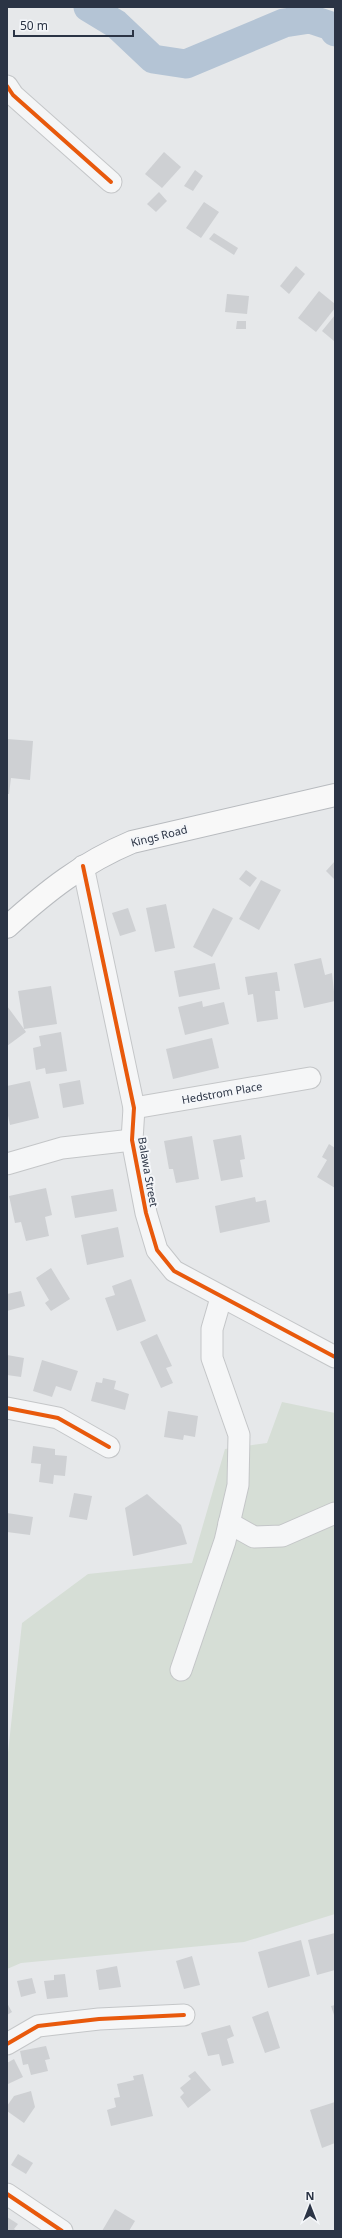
<svg xmlns="http://www.w3.org/2000/svg" width="342" height="2238" font-family="'Noto Sans',sans-serif">
	<style>
		.green { fill: #d6ded6 }
		.lines { fill: none; stroke-linecap: round; stroke-linejoin: round }
		.river { stroke: #b4c4d5; stroke-width: 29 }
		.building { fill: #ced0d3 }
		.minor-casing { stroke: #c4c6c8; stroke-width: 23 }
		.highway-casing { stroke: #b8bbbf; stroke-width: 24 }
		.minor { stroke: #f5f6f7; stroke-width: 21 }
		.highway { stroke: #f8f8f8; stroke-width: 22 }
		.cycleway-casing { stroke: #f4f6f9; stroke-width: 6 }
		.cycleway { stroke: #e8590c; stroke-width: 4 }
		.labels { text-anchor: middle; stroke-width: 4; stroke-linejoin: round; paint-order: stroke }
		.street-label { font-size: 11px; fill: #2b3445; stroke: #f4f6f9 }
	</style>
	<rect width="100%" height="100%" fill="#e6e8ea"/>
	<path class="green" d="M282,1402L335,1413V1914L244,1942L21,1963L7,1969V1762L22,1623L88,1574L192,1563L225,1449L267,1443Z"/>
	<g class="lines">
		<path class="river" d="M88,7L116,24L153,59L186,64L284,23L310,19L334,27L335,32"/>
	</g>
	<g class="building">
		<path d="M164,152L181,167L162,188L145,174Z"/>
		<path d="M195,170L203,176L193,191L184,186Z"/>
		<path d="M159,192L167,201L156,212L147,204Z"/>
		<path d="M204,202L219,212L201,238L186,228Z"/>
		<path d="M214,233L238,248L234,255L209,239Z"/>
		<path d="M296,266L305,274L289,294L280,286Z"/>
		<path d="M319,291L335,304V308L316,332L298,318Z"/>
		<path d="M227,294L249,296L247,314L225,312Z"/>
		<path d="M335,315V340L334,341L322,331Z"/>
		<path d="M237,321H246V329H236Z"/>
		<path d="M7,739L33,741L30,780L11,778L9,794H7Z"/>
		<path d="M335,861V880L326,871Z"/>
		<path d="M246,870L257,878L250,887L239,879Z"/>
		<path d="M261,880L281,890L259,930L239,919Z"/>
		<path d="M166,904L175,948L155,952L146,908Z"/>
		<path d="M128,908L136,931L120,936L112,913Z"/>
		<path d="M213,908L233,918L212,957L193,947Z"/>
		<path d="M321,958L325,975L332,973L335,1001L304,1008L294,964Z"/>
		<path d="M215,963L220,989L179,997L174,971Z"/>
		<path d="M277,972L280,991H275L278,1019L257,1022L253,994L248,995L245,977Z"/>
		<path d="M51,986L57,1024L24,1029L26,1032L7,1046V1006L24,1029L18,991Z"/>
		<path d="M202,1001L203,1007L224,1002L229,1024L185,1035L178,1007Z"/>
		<path d="M61,1032L67,1071L46,1074L45,1068L36,1070L33,1048L41,1046L39,1036Z"/>
		<path d="M212,1038L219,1068L173,1079L166,1049Z"/>
		<path d="M80,1080L84,1104L63,1108L59,1084Z"/>
		<path d="M30,1081L39,1118L10,1125L7,1111V1086Z"/>
		<path d="M241,1135L245,1159L240,1160L243,1177L221,1181L213,1140Z"/>
		<path d="M192,1136L199,1179L176,1183L173,1169H169L164,1141Z"/>
		<path d="M329,1144L335,1148V1188L317,1177L327,1160L322,1157Z"/>
		<path d="M46,1188L52,1215L45,1217L49,1236L26,1241L21,1222L15,1223L9,1196Z"/>
		<path d="M113,1189L117,1211L75,1218L71,1196Z"/>
		<path d="M255,1197L256,1202L266,1200L270,1222L220,1233L215,1206Z"/>
		<path d="M118,1227L124,1257L87,1265L81,1235Z"/>
		<path d="M51,1268L70,1299L51,1311L45,1303L49,1300L36,1278Z"/>
		<path d="M131,1279L146,1321L117,1331L105,1298L115,1295L112,1286Z"/>
		<path d="M21,1291L25,1306L7,1311V1294Z"/>
		<path d="M157,1334L172,1366L166,1368L173,1383L161,1388L140,1342Z"/>
		<path d="M7,1355L24,1358L21,1377L7,1375Z"/>
		<path d="M42,1360L78,1371L71,1391L56,1386L52,1397L33,1391Z"/>
		<path d="M103,1378L116,1381L114,1389L129,1394L125,1410L91,1401L96,1382L102,1383Z"/>
		<path d="M168,1411L198,1416L195,1437L184,1435L183,1440L164,1437Z"/>
		<path d="M33,1446L55,1449V1455L67,1456L65,1476L54,1475L53,1484L39,1482L41,1464L31,1463Z"/>
		<path d="M74,1493L92,1496L87,1520L69,1517Z"/>
		<path d="M147,1494L181,1525L187,1544L133,1556L125,1508Z"/>
		<path d="M7,1513L33,1517L30,1535L7,1532Z"/>
		<path d="M335,1933V1970L317,1975L308,1940Z"/>
		<path d="M301,1940L310,1976L268,1988L258,1952Z"/>
		<path d="M192,1956L200,1985L184,1989L176,1961Z"/>
		<path d="M117,1966L121,1987L99,1990L96,1970Z"/>
		<path d="M65,1974L68,1997L47,1999L44,1981L54,1980V1975Z"/>
		<path d="M32,1978L36,1993L21,1997L17,1981Z"/>
		<path d="M7,2003L12,2012L7,2015Z"/>
		<path d="M335,2005V2018L331,2006Z"/>
		<path d="M268,2011L280,2048L265,2053L252,2017Z"/>
		<path d="M230,2025L234,2036L227,2039L234,2063L222,2066L219,2054L208,2056L201,2033Z"/>
		<path d="M46,2046L50,2059L45,2060L48,2071L31,2075L28,2064L23,2065L20,2051Z"/>
		<path d="M14,2059L23,2077L8,2084L7,2063Z"/>
		<path d="M195,2071L211,2090L188,2108L180,2097L184,2093L180,2088L191,2079L188,2076Z"/>
		<path d="M143,2074L153,2116L111,2126L107,2110L116,2107L114,2098L120,2097L117,2084L134,2080L133,2076Z"/>
		<path d="M31,2091L35,2107L24,2123L7,2111V2106L14,2096Z"/>
		<path d="M335,2102V2143L322,2148L310,2110Z"/>
		<path d="M18,2154L33,2163L26,2174L11,2165Z"/>
		<path d="M115,2209L135,2221L129,2231H102Z"/>
		<path d="M7,2217L18,2224L14,2229L17,2231H7Z"/>
	</g>
	<g class="lines">
		<g class="minor-casing">
			<g id="minor">
				<path d="M7,86L13,95L111,182"/>
				<path d="M83,866L134,1108L132,1140L146,1213L157,1250L174,1271L335,1357"/>
				<path d="M134,1108L310,1078"/>
				<path d="M7,1164L62,1148L132,1140"/>
				<path d="M7,1408L58,1418L109,1447"/>
				<path d="M229,1523L254,1537L282,1536L335,1513"/>
				<path d="M181,1670L225,1541L238,1485L239,1435L212,1358V1329L221,1298"/>
				<path d="M7,2044L38,2026L99,2019L184,2015"/>
				<path d="M7,2194L62,2231"/>
			</g>
		</g>
		<g class="highway-casing">
			<path id="highway" d="M7,927C47,891 82,863 132,842L335,795"/>
		</g>
		<use href="#minor" class="minor"/>
		<use href="#highway" class="highway"/>
		<g class="cycleway-casing">
			<g id="cycleway">
				<path d="M7,86L13,95L111,182"/>
				<path d="M83,866L134,1108L132,1140L146,1213L157,1250L174,1271L335,1357"/>
				<path d="M7,1408L58,1418L109,1447"/>
				<path d="M7,2044L38,2026L99,2019L184,2015"/>
				<path d="M7,2194L62,2231"/>
			</g>
		</g>
		<use href="#cycleway" class="cycleway"/>
	</g>
	<g class="labels">
		<g class="street-label">
			<text transform="translate(159 836) rotate(-14)" y="4">Kings Road</text>
			<text transform="translate(222 1093) rotate(-10)" y="4">Hedstrom Place</text>
			<text transform="translate(148 1172) rotate(80)" y="4">Balawa Street</text>
		</g>
	</g>
	<rect width="342" height="2238" fill="none" stroke="#2b3445" stroke-width="16"/>
	<g transform="translate(310 2206)" stroke="#f4f6f9" stroke-width="3" paint-order="stroke">
	<path d="M0-3L7 15L0 10L-7 15Z" fill="#2b3445"/>
	<text y="-6" font-size="11" font-weight="bold" text-anchor="middle" fill="#2b3445">N</text>
	</g>
	<path d="M14 30v6h119v-6" fill="none" stroke="#2b3445" stroke-width="2"/>
	<text x="20" y="30" font-size="12" fill="#2b3445" stroke="#f4f6f9" stroke-width="3" paint-order="stroke">50 m</text>
</svg>
